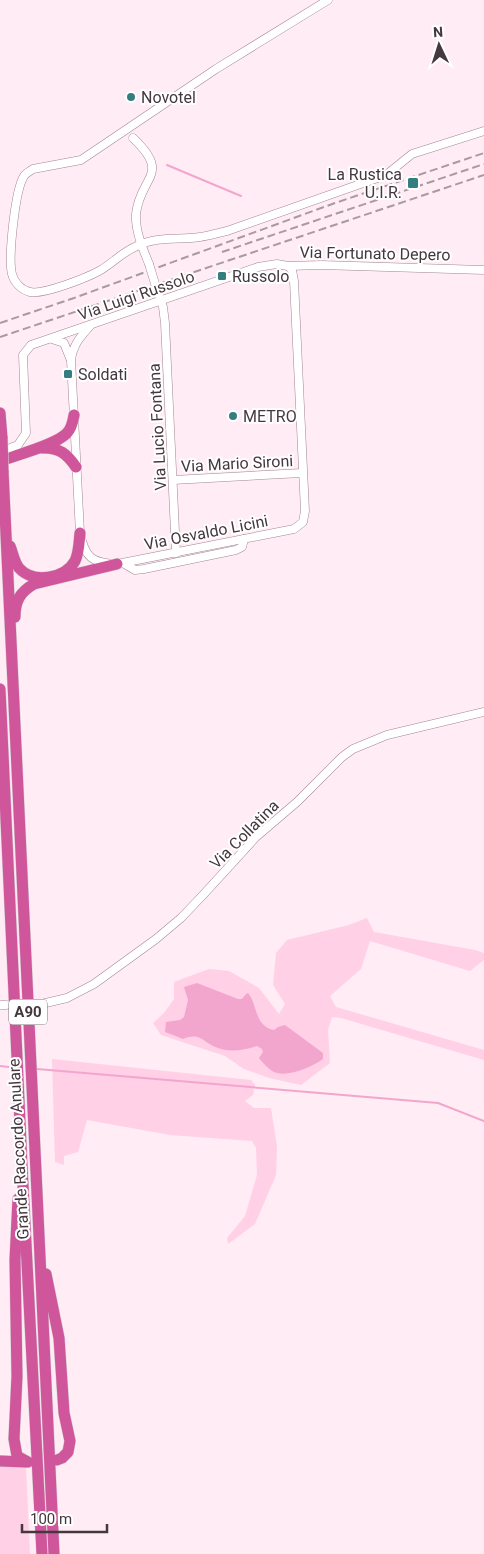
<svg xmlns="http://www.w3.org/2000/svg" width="484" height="1554" font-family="Roboto,sans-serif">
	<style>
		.green { fill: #ffd0e6 }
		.water { fill: #f3a6cd }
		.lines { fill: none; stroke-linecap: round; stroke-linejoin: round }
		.stream { stroke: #f3a6cd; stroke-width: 2 }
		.minor-casing { stroke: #a28693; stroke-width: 9 }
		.highway-casing { stroke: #d6d3d5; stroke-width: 12 }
		.minor { stroke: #fff; stroke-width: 8 }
		.highway { stroke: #cf569b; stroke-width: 11 }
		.rail { stroke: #a99aa1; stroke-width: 2; stroke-dasharray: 8 4; stroke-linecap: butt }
		.minor-bridge-casing { stroke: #a28693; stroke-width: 9; stroke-linecap: butt }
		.highway-bridge-casing { stroke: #d6d3d5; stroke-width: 12; stroke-linecap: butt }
		.minor-bridge { stroke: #fff; stroke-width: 8 }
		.highway-bridge { stroke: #cf569b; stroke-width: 11 }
		.poi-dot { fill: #357e80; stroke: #fff; stroke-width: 2 }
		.labels { text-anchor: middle; stroke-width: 4; stroke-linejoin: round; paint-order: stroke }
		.shield { fill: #fff; stroke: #7c7478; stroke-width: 1 }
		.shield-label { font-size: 15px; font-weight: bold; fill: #44383e }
		.poi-label { font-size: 16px; fill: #44383e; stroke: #fff; text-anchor: start }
		.street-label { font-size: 16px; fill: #44383e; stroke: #fff }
	</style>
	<rect width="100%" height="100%" fill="#ffecf5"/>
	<g class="green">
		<path d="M367,918L374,932L475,950L484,953V960L470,971L370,941L361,969L330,996L336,1007L484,1050V1060L341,1018L332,1017L328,1030L330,1063L301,1085L269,1078L244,1069L225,1056L161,1035L153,1023L164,1013L174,999V982L209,969L229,971L259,988L279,1014L285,1004L273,985L276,953L287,940L349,925Z"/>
		<path d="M52,1059L251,1080L255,1085L253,1095L245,1101L254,1108H271L277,1147L276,1175L255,1224L228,1244L227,1238L245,1216L257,1175L256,1148L252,1141L170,1135L87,1120L78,1152L64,1156V1165L55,1162Z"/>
		<path d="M0,1465L26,1467L30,1554H0Z"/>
	</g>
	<path class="water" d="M197,983L238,999H242L246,994L248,993C258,1005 254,1026 274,1030L278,1027L285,1025L323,1053V1059C312,1067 287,1078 274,1072C268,1069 263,1063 259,1058L263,1052L262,1049L257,1046C243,1051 227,1053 213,1046C200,1039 199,1033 183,1039L165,1032L166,1022L180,1020L184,1017L188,1000L184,987Z"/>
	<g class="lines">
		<g class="stream">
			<path d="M167,165L241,196"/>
			<path d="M0,1066L9,1067"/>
			<path d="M37,1069L438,1103L484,1121"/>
		</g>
		<g class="minor-casing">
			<g id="minor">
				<path d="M328,0L216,69L81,160L33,169C30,171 26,173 24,176C15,190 8,258 12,274C14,282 21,290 30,292C43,295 86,278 99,271C112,264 122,252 137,246C157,236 179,240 200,237C209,236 218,233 227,231L386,175L412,154L484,131"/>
				<path d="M133,138C172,175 140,176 136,214C135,231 143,249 149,264"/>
				<path d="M157,290L163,307L165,323L176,553"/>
				<path d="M90,326C80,337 73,345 71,360L80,533C85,558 92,563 117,564L294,529L303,522L305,511L294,281L292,270L288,266"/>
				<path d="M52,339L64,343L70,358"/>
				<path d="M0,452L18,445L26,433L23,355L31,345L258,267L277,264L288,266L321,265L484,270"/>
				<path d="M173,480L302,473"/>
				<path d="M123,563L135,570L144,569L236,550L242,547L244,539"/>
				<path d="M0,1005H6"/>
				<path d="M37,1005L67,998L94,984L156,939L181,918L203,895L256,837L297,802L342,757L353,749L387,735L484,712"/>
			</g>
		</g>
		<g class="highway-casing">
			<g id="highway">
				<path d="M0,413L2,438"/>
				<path d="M42,448C59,447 67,454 76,467"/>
				<path d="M0,461C16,455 56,445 67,433C72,428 73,421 74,415"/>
				<path d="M3,471L54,1554"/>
				<path d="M10,546C13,553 14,562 19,568C33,584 65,579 75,561C79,553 79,542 80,533"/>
				<path d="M15,617C15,601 20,592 34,584L117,564"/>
				<path d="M0,689L22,1166L42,1554"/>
				<path d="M18,1199L15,1260L17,1376L14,1439L17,1456L28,1462"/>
				<path d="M46,1274L59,1338L64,1413L70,1441L68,1452L62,1458L57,1460"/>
				<path d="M0,1461L26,1462"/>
			</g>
		</g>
		<use href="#minor" class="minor"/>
		<use href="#highway" class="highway"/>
		<g class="rail">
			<path d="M222,252L484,164"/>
			<path d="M0,323L74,298L335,203L484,153"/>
			<path d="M0,337L484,175"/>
		</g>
		<g class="minor-bridge-casing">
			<path id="minor-bridge" d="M149,264L157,290"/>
		</g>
		<g class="highway-bridge-casing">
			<path id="highway-bridge" d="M2,438L3,471"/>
		</g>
		<use href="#minor-bridge" class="minor-bridge"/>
		<use href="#highway-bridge" class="highway-bridge"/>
	</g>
	<g class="poi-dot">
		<circle cx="131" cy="97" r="5"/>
		<rect x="407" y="177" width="12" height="12" rx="2.5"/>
		<rect x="217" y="271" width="10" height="10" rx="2.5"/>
		<rect x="63" y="369" width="10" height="10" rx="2.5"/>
		<circle cx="233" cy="416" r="5"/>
	</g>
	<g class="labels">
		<rect class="shield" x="9" y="999.5" width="38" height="25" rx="4"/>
		<g class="shield-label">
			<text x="28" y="1017">A90</text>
		</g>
		<g class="poi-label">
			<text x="141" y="103">Novotel</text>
			<text x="402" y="180" text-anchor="end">La Rustica<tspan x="402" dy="18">U.I.R.</tspan></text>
			<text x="232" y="282">Russolo</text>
			<text x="78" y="380">Soldati</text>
			<text x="243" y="422">METRO</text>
		</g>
		<g class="street-label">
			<text transform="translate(375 253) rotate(1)" y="6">Via Fortunato Depero</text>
			<text transform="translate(136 295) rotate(-19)" y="6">Via Luigi Russolo</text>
			<text transform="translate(157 427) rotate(-93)" y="6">Via Lucio Fontana</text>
			<text transform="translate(237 463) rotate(-3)" y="6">Via Mario Sironi</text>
			<text transform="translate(206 532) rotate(-11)" y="6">Via Osvaldo Licini</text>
			<text transform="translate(244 834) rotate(-45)" y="6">Via Collatina</text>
			<text transform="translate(18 1149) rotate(-93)" y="6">Grande Raccordo Anulare</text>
		</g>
	</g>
	<g transform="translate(439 45) rotate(356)" stroke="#ffffff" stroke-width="4" paint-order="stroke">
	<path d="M0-4L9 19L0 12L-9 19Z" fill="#44383e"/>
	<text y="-8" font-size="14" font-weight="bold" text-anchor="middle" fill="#44383e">N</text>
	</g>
	<path d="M22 1524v8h85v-8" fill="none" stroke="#44383e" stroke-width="2.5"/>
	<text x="30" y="1524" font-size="15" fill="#44383e" stroke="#ffffff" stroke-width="4" paint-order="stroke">100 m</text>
</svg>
